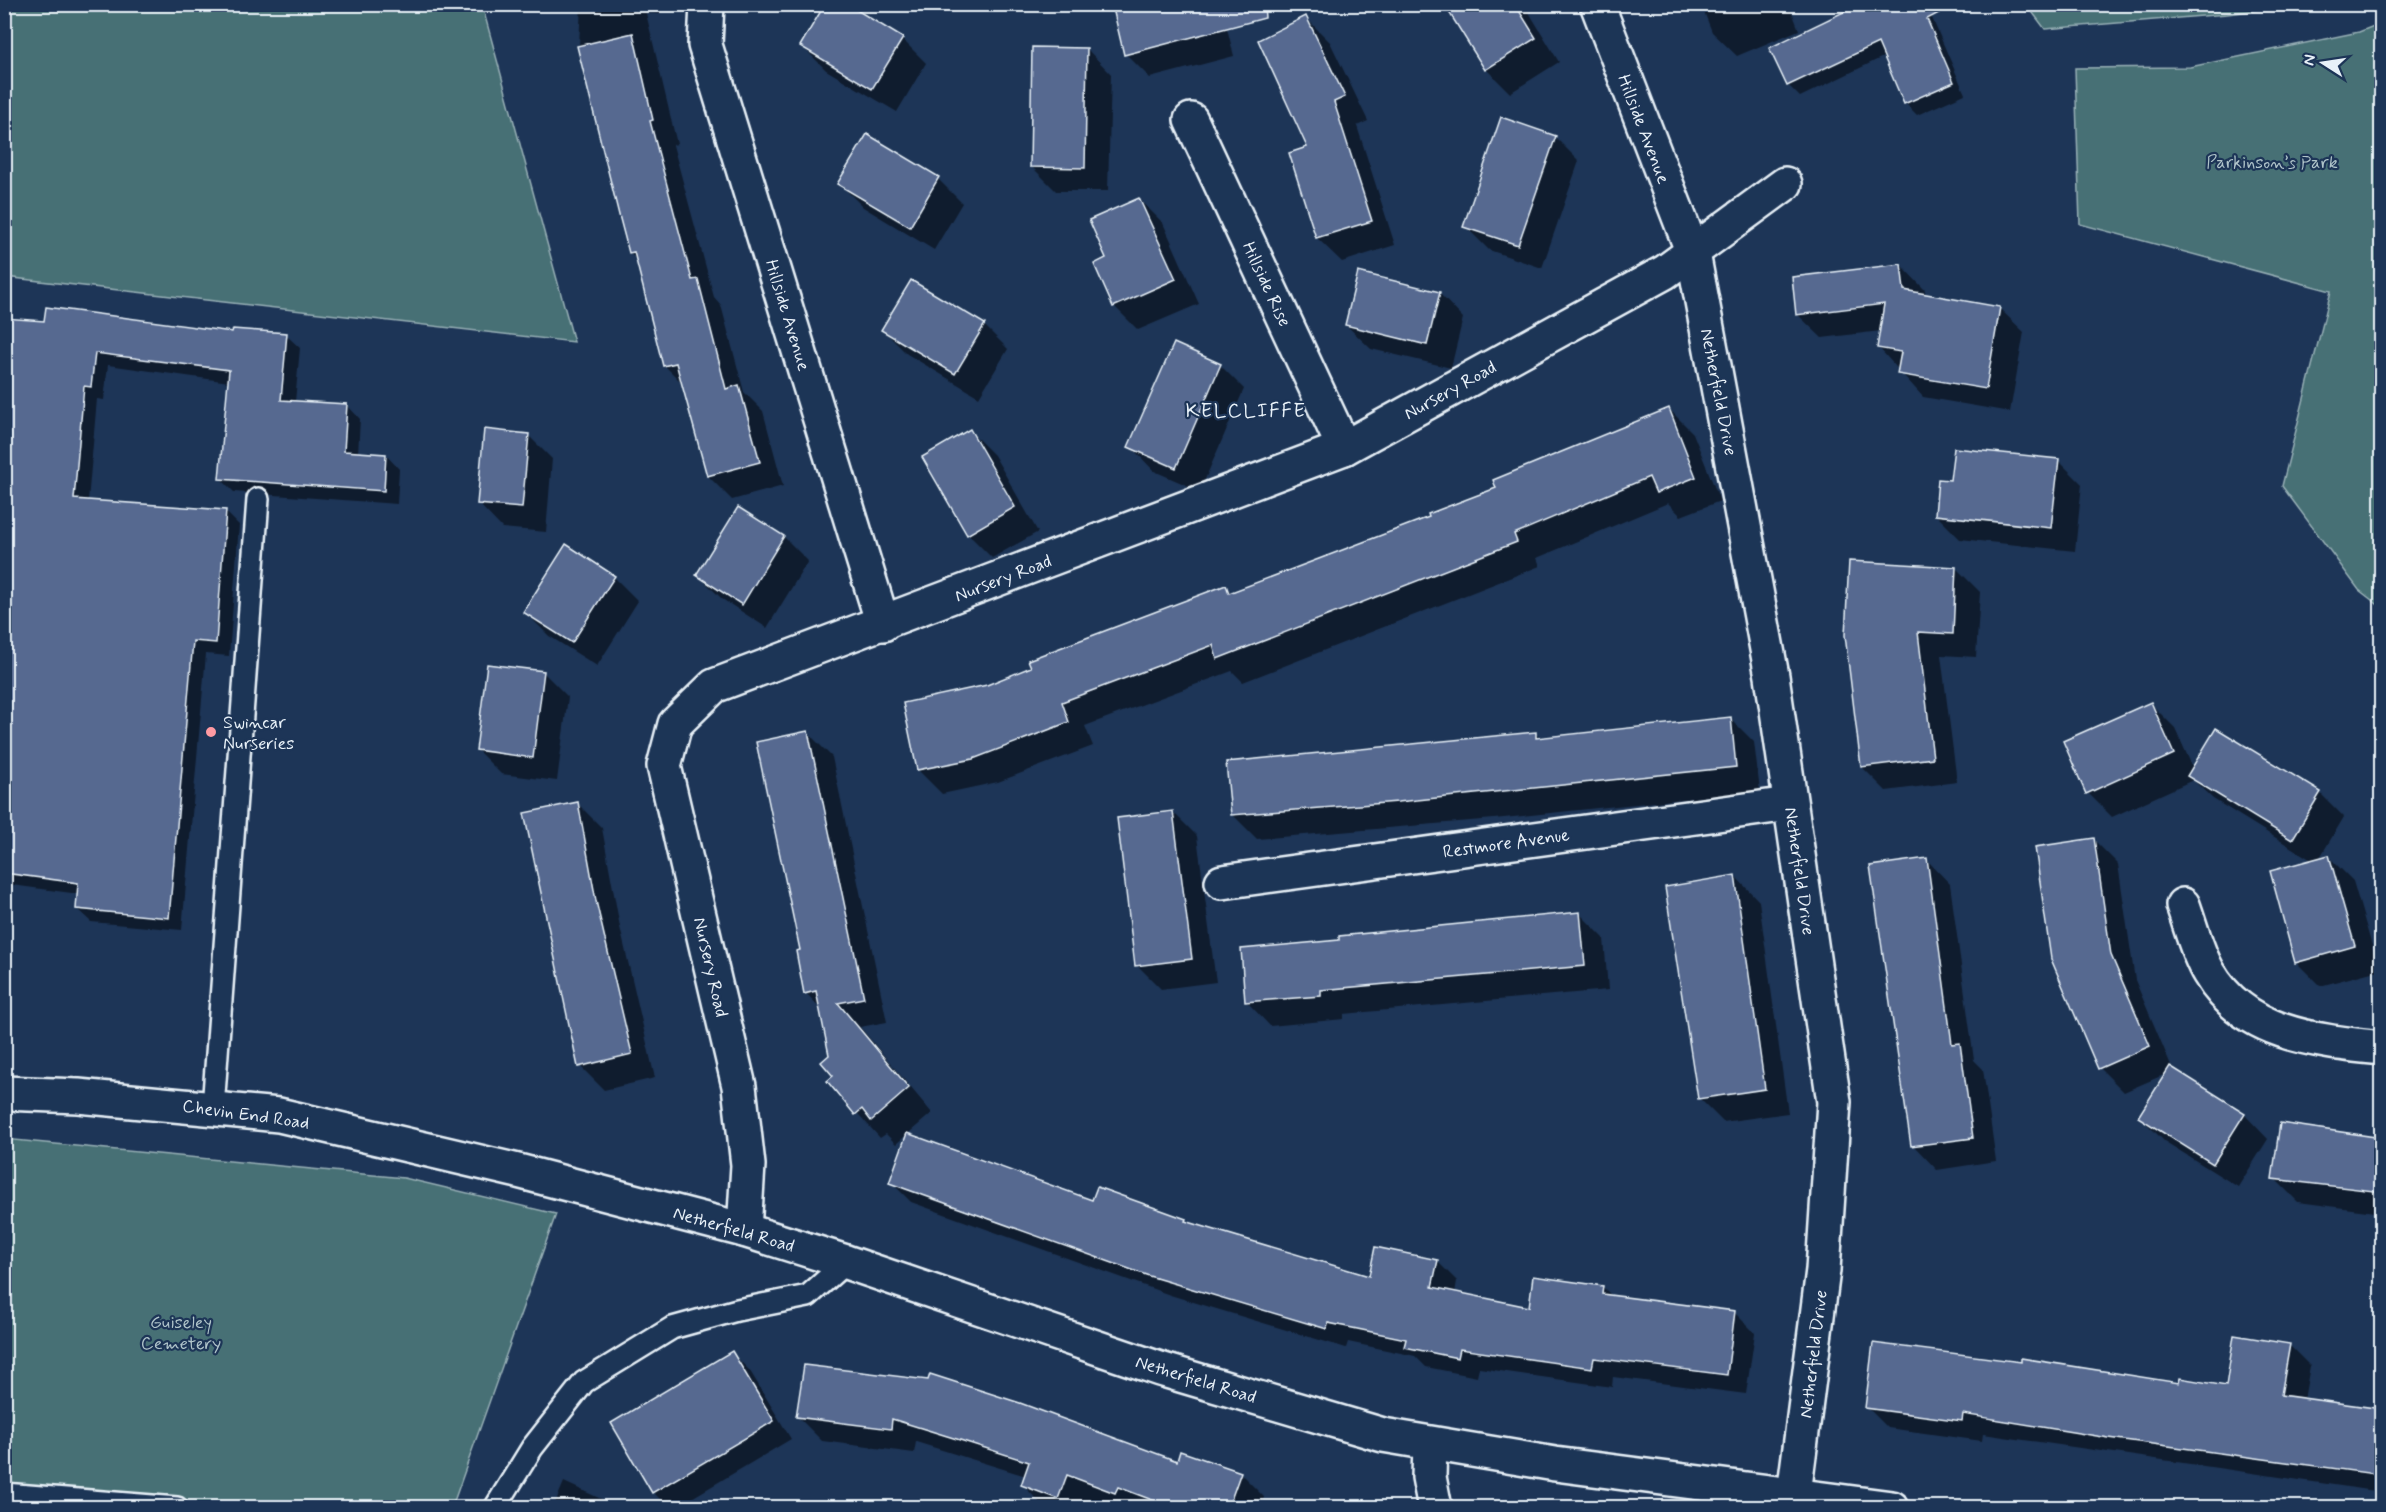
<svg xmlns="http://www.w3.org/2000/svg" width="2386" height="1512" font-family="Mynerve,sans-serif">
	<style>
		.green { fill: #477075; stroke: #98b0b6; stroke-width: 1.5 }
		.shadow { fill: #0007 }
		.building { fill: #566990; stroke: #e8f1f8; stroke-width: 1.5 }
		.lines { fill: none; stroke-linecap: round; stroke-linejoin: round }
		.lane-casing { stroke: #e8f1f8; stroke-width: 26 }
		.street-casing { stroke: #e8f1f8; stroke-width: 38 }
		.lane { stroke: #1d3557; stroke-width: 21 }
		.street { stroke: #1d3557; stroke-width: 33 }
		.poi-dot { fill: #ff9aa2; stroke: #1d3557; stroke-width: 2 }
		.labels { text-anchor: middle; stroke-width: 4.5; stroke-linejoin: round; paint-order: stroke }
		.street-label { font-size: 18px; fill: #e8f1f8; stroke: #1d3557 }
		.park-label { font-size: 18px; fill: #b0c4ca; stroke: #1d3557 }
		.poi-label { font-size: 18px; fill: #e8f1f8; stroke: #1d3557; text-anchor: start }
		.neighbourhood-label { font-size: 20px; letter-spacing: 1.5px; fill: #e8f1f8; stroke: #1d3557 }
	</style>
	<rect width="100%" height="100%" fill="#1d3557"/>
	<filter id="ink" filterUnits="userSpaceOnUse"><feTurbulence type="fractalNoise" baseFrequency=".0167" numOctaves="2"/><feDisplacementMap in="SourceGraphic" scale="12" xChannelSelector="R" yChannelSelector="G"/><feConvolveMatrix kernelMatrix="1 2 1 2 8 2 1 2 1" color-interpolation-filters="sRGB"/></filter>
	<g filter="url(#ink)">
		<g class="green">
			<path d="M5,4L482,5L574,342L5,277Z"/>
			<path d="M2027,5H2301L2227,14L2045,29Z"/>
			<path d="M2381,23V607L2359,590L2282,486L2331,291L2080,224L2075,68L2190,67L2359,32Z"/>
			<path d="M4,1139L404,1178L556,1214L452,1507H5Z"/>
		</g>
		<g class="shadow">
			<path d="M581,4H661V14L646,13L677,144L673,145L714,297L721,305L744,392L763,411L783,486L732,500L708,476L684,385L664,365L637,260L630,253L579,45Z"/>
			<path d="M1221,4L1234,56L1150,78L1126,54Z"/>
			<path d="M1446,4H1524L1559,62L1510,93L1486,69Z"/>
			<path d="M1701,4H1789L1799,30L1737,56L1712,32Z"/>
			<path d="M1926,4L1965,94L1917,115L1905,103L1885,56L1800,97L1788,85Z"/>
			<path d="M1306,18L1330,42L1368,121L1357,126L1395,245L1342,262L1317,238L1291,154L1309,148Z"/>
			<path d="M902,39L926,63L897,112L826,70L802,46Z"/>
			<path d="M1087,49L1111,74L1108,191H1056L1032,167Z"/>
			<path d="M1555,137L1579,161L1542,268L1489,250L1465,226Z"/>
			<path d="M938,179L962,203L934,250L863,207L839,183Z"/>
			<path d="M1139,199L1163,223L1199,304L1138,330L1114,306L1108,259Z"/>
			<path d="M1901,265L1925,290V296L1999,308L2024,332L2010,412L1923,397L1878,347L1881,331L1822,338L1797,314Z"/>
			<path d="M1439,293L1463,318L1451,368L1371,349L1346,325Z"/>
			<path d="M4,319L286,335L300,348L295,402L347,405L360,419L358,454L386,455L399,469L397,504L234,492L220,478L229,382L108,365L104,400L97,399L88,501L225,511L239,525L229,656L206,654L182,930L91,922L77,909L79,894L4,884Z"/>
			<path d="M984,325L1008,349L979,397L907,354L883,330Z"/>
			<path d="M1220,365L1244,389L1200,491L1154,471L1130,446Z"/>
			<path d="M1669,409L1693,433L1720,501L1681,516L1668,503L1537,558L1540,566L1243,682L1232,671L1085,726L1093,746L998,782L942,794L918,770L987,686L1226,587L1232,593L1431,517Z"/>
			<path d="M970,431L994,455L1038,532L992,558L968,534Z"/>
			<path d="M528,435L552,459L546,532L502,528L478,503Z"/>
			<path d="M2058,460L2082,484L2075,551L1960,539L1936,515L1952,482Z"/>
			<path d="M738,509L784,537L808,561L767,628L722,599L698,575Z"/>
			<path d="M1850,562L1956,568L1980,592L1976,657L1941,655L1957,782L1886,791L1862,767Z"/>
			<path d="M614,577L638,601L597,666L549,636L525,612Z"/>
			<path d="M544,673L568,697L557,781L501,774L477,750Z"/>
			<path d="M2151,704L2175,728L2193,768L2320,793L2344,817L2319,859L2329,857L2353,881L2379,970L2320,986L2296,962L2313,861L2213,799L2193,780L2112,817L2088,793Z"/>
			<path d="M1730,718L1754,742L1760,791L1494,819L1257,839L1232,814L1535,733L1541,739Z"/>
			<path d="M808,733L832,757L887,1022L860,1027L932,1113L896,1144L886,1134L880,1138L829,1082L835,1077L821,1009L806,993L801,951Z"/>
			<path d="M578,804L602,828L620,927L655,1078L604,1090L580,1066Z"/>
			<path d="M1173,812L1197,836L1216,982L1161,989L1137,965Z"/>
			<path d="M2094,840L2118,864L2135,980L2173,1070L2244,1114L2268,1139L2238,1187L2164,1141L2140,1117L2168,1073L2124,1092L2100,1068Z"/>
			<path d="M1926,859L1950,884L1974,1060L1983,1069L1996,1161L1937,1170L1913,1145Z"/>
			<path d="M1735,876L1759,901L1788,1113L1723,1122L1699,1098Z"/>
			<path d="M1580,914L1604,938L1608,990L1344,1014V1019L1270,1026L1246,1001L1341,942Z"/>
			<path d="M2382,1139V1213L2298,1202L2274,1178Z"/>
			<path d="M891,1182L1093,1202L1185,1220L1189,1224L1370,1278L1437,1261L1457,1281L1455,1293L1530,1309L1603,1287L1613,1297L1735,1313L1755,1333L1746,1394L1613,1377L1612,1387L1479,1368L1477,1377L1426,1367L1415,1356L1348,1342L1346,1348L1170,1295L911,1202Z"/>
			<path d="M2289,1345L2310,1366L2304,1400L2382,1411V1492L1983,1434L1982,1441L1888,1428L1867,1407L2180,1385L2227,1387Z"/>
			<path d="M732,1353L750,1371L791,1439L675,1508H669L653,1492Z"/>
			<path d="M805,1366L1178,1463L1240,1473L1264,1497L1261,1508H1116L1091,1499L1088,1508H1045L1023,1485L1026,1476L916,1442L914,1453L822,1441L798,1417Z"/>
			<path d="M564,1482L621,1508H553Z"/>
		</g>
		<g class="building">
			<path d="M825,4H847L903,38L872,89L800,46Z"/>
			<path d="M1112,4H1264L1265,18L1124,55Z"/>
			<path d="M1444,4H1515L1536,38L1485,70Z"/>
			<path d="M1860,4H1956L1927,19L1954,82L1904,104L1878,43L1787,86L1769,48Z"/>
			<path d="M1306,16L1345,97L1334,102L1372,221L1316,238L1289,153L1307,147L1258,40Z"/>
			<path d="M633,33L653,120L650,121L692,280L698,279L726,389L739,385L760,462L707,476L676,363L663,366L634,252L629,253L619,215L577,46Z"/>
			<path d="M1032,47L1087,48L1085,168L1030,167Z"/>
			<path d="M1501,117L1556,136L1518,245L1463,227Z"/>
			<path d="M867,134L939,177L910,227L837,184Z"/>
			<path d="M1139,198L1176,279L1113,307L1094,264L1106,258L1089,220Z"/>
			<path d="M1901,264L1904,290L2000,307L1986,389L1897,374L1901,352L1877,348L1884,304L1796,315L1792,277Z"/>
			<path d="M1358,272L1440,292L1427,345L1345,325Z"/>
			<path d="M911,280L985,324L955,374L881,330Z"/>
			<path d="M46,307L232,332L233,329L287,333L281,400L347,404L344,451L386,454L384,491L219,479L229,370L95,353L91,387L84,386L74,499L226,510L216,643L193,641L169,918L76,909L78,883L4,873V551L9,506H4V318L44,321Z"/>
			<path d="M1174,343L1221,364L1176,468L1128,447Z"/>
			<path d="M1669,408L1696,477L1656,493L1649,477L1514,534L1517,542L1217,659L1213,645L1062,702L1069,722L973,759L917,770L903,703L987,685L1031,667L1028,660L1226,585L1229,593L1324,557L1429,517L1428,514L1496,488L1493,480Z"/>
			<path d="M484,429L529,434L522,508L477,504Z"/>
			<path d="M970,429L1015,507L967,535L922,457Z"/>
			<path d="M1954,448L2059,459L2051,528L1935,515L1938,479L1950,480Z"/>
			<path d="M738,507L784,536L742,605L696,575Z"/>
			<path d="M566,544L615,576L572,643L523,612Z"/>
			<path d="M1849,561L1956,567L1953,634L1918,632L1933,758L1861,767L1845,635Z"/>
			<path d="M487,664L544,671L533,758L476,750Z"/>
			<path d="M2151,702L2174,754L2086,794L2063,741Z"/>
			<path d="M1731,717L1736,767L1398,802L1231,815L1226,762L1536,732V738Z"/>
			<path d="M2216,728L2321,792L2292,840L2187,776Z"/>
			<path d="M808,731L864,998L838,1003L909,1088L871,1121L862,1109L855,1115L827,1081L833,1076L821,1062L829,1055L816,991L804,994L796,951L800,950L756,742Z"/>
			<path d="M578,802L596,901L632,1054L578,1067L524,813Z"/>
			<path d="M1173,811L1192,959L1135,966L1117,818Z"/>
			<path d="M2094,838L2111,955L2150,1046L2098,1069L2051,959L2035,847Z"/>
			<path d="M2329,855L2355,946L2295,963L2270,871Z"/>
			<path d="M1927,858L1952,1044L1960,1043L1973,1138L1911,1146L1870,866Z"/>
			<path d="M1735,875L1765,1089L1698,1099L1665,887Z"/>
			<path d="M1580,912L1585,966L1321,990V996L1245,1002L1241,949L1339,940V936Z"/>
			<path d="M2170,1066L2245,1113L2213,1164L2138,1117Z"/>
			<path d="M2280,1123L2382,1138V1192L2272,1179Z"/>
			<path d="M907,1133L1092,1200L1097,1187L1186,1219L1185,1221L1369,1276L1375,1247L1438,1260L1432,1287L1529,1307L1533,1276L1603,1286L1602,1294L1735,1311L1727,1375L1594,1358L1592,1368L1460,1349L1458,1358L1404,1347L1406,1339L1328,1323L1327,1329L1149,1276L889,1183Z"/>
			<path d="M2234,1335L2290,1344L2281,1395L2382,1409V1475L2109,1438L1963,1414L1962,1421L1865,1408L1873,1343L2021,1362V1358L2179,1383L2180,1378L2226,1386Z"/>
			<path d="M732,1351L774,1421L652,1493L611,1423Z"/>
			<path d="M804,1365L928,1380L930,1374L1020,1403L1177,1461L1180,1451L1241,1472L1228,1508H1173L1118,1487L1115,1493L1067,1475L1058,1499L1021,1485L1029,1462L960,1440L892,1419L891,1429L796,1417Z"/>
		</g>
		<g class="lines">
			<g class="lane-casing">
				<g id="lane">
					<path d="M213,1108L258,499"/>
					<path d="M4,1494L177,1508"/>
					<path d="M495,1508L532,1448L584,1382L672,1328L737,1310L808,1296L846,1262"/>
				</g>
			</g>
			<g class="street-casing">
				<g id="street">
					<path d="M707,4L705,45L883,624"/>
					<path d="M1597,4L1693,253L1772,676L1834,1102L1823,1270L1794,1494"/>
					<path d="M1191,120L1344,448"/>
					<path d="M1222,882L1790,804"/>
					<path d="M2183,905C2191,927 2197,953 2209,973C2245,1035 2317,1041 2382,1048"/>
					<path d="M4,1093L78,1096L279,1115L518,1171L744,1230L846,1262L1160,1369L1383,1435L1555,1464L1892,1508"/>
					<path d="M744,1230L748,1165L739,1086L664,766L675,724L714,686L1344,448L1665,272L1785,184"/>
					<path d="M1430,1444L1429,1477L1435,1508"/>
				</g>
			</g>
			<use href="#lane" class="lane"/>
			<use href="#street" class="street"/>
		</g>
	</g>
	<circle class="poi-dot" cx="211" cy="732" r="6"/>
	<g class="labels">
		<g class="street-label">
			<text transform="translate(1644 129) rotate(69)" y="6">Hillside Avenue</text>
			<text transform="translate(1267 284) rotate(65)" y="6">Hillside Rise</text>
			<text transform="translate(788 315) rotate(73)" y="6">Hillside Avenue</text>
			<text transform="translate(1450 390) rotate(-29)" y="6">Nursery Road</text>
			<text transform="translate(1719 392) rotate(79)" y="6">Netherfield Drive</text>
			<text transform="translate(1003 578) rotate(-21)" y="6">Nursery Road</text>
			<text transform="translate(1506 843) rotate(-8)" y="6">Restmore Avenue</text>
			<text transform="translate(1800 871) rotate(82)" y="6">Netherfield Drive</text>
			<text transform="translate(711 967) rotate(77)" y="6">Nursery Road</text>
			<text transform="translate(246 1114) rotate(8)" y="6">Chevin End Road</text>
			<text transform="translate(734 1229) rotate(16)" y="6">Netherfield Road</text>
			<text transform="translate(1813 1354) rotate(-83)" y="6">Netherfield Drive</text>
			<text transform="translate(1196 1379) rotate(17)" y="6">Netherfield Road</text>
		</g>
		<g class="park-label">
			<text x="2272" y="168">Parkinson’s Park</text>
			<text x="181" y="1328">Guiseley<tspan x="181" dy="21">Cemetery</tspan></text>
		</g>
		<g class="poi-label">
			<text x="223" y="728">Swincar<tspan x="223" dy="21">Nurseries</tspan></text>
		</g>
		<g class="neighbourhood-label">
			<text x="1246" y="417">KELCLIFFE</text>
		</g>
	</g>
	<rect width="2386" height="1512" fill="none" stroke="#1d3557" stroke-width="24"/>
	<rect x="12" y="12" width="2362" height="1488" fill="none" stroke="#e8f1f8" stroke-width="2" filter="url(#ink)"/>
	<g transform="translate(2323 63) rotate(282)" stroke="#1d3557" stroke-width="4.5" paint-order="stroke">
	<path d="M0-4.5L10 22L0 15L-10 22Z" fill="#e8f1f8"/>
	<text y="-9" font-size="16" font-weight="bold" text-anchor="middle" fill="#e8f1f8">N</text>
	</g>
</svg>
